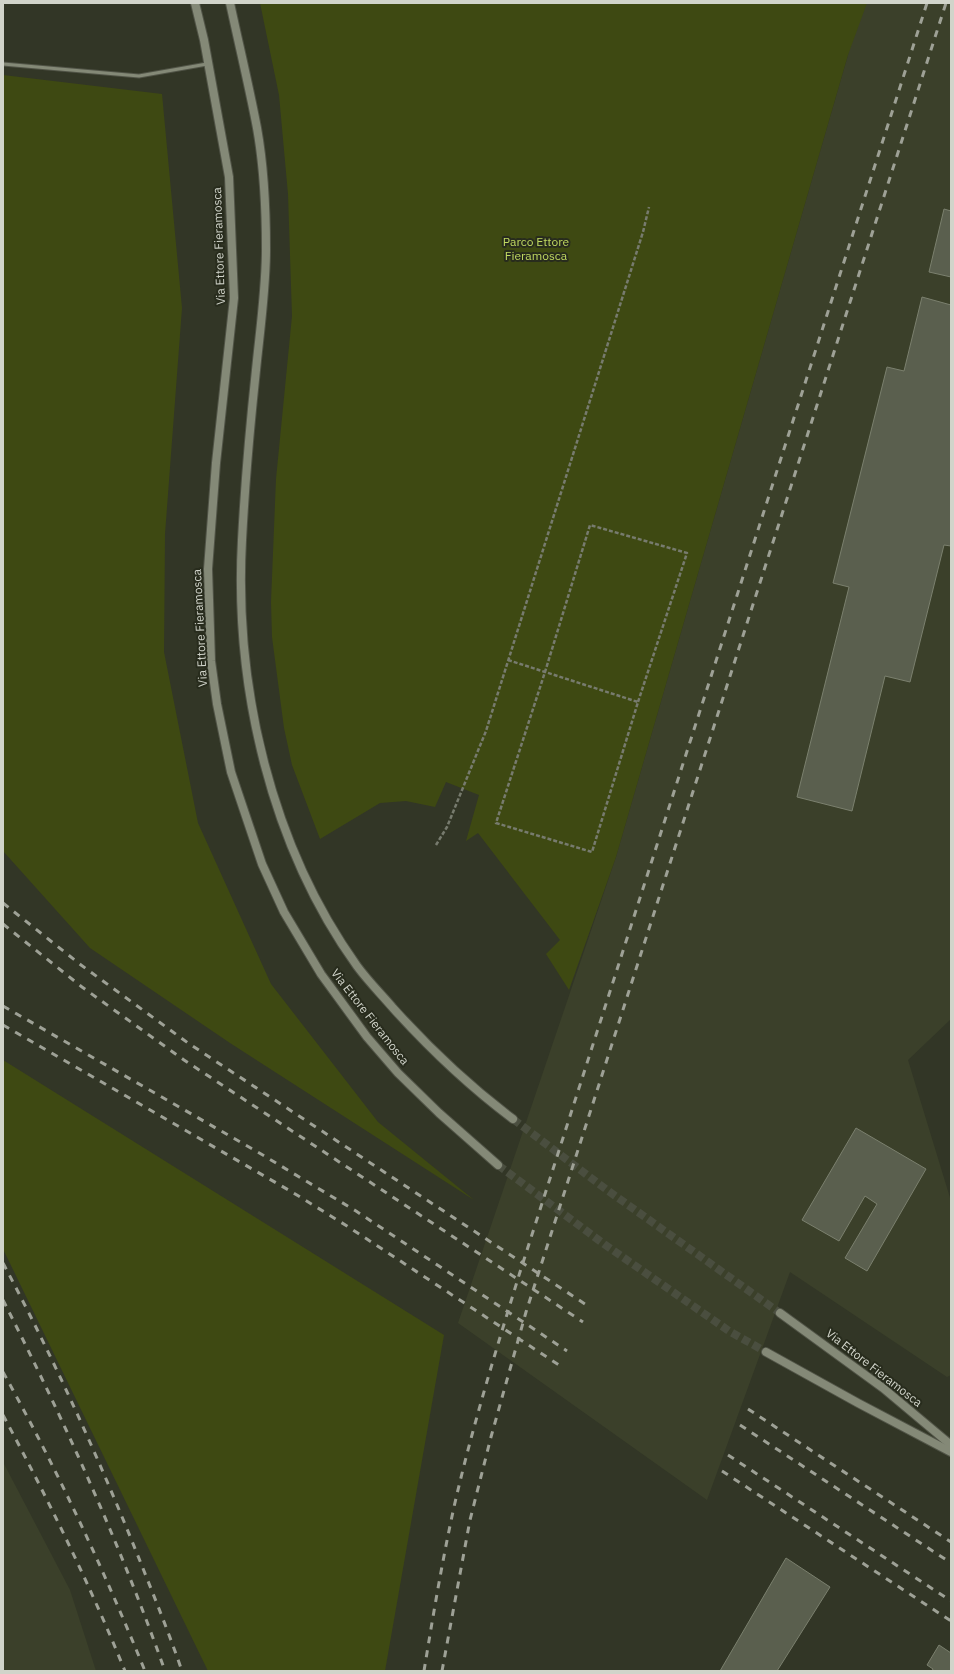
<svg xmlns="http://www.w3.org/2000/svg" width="954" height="1674" font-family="'IBM Plex Sans',sans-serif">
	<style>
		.built { fill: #3b402a }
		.green { fill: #3e4912 }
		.building { fill: #5a5f4e; stroke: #7b806e }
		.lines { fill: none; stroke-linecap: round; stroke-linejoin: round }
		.secondary-tunnel { stroke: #4a4e3f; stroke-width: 8; stroke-dasharray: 8 4; stroke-linecap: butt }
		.lane-casing { stroke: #515447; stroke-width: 5 }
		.secondary-casing { stroke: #515447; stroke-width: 10 }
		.path { stroke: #777b6e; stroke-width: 2.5; stroke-dasharray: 4 2; stroke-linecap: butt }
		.lane { stroke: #848977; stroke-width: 3 }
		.secondary { stroke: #848977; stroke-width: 8 }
		.rail { stroke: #9ea196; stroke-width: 3; stroke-dasharray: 7 7; stroke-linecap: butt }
		.labels { text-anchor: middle; stroke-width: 4; stroke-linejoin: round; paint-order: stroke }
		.park-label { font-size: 12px; fill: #c1da61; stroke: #282c1d }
		.street-label { font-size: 12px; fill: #d1d4ca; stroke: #282c1d }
	</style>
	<rect width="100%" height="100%" fill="#323626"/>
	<g class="built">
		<path d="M858,3H951V1019L908,1060L951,1201V1375L947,1377L790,1272L707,1500L458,1323L616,857L848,55Z"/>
		<path d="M3,1462L70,1590L96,1671H3Z"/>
	</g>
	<g class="green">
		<path d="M260,3H867L848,55L616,857L569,990L546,954L560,940L478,833L466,841L479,795L446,782L435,807L406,801L380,803L320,839L292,765L284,728L272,637L271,602L276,479L292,316L288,194L279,95Z"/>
		<path d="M3,75L162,94L182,308L165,534L164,652L198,823L271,984L378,1122L474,1200L230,1043L90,948L3,851Z"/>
		<path d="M3,1060L444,1335L385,1671H208L3,1249Z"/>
	</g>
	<g class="building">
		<path d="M944,209L951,211V277L929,272Z"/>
		<path d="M922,297L951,305V546L944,545L910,682L885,676L852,811L797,797L849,587L833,583L887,367L904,371Z"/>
		<path d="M856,1128L926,1169L867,1271L845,1258L877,1204L865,1196L839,1241L802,1220Z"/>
		<path d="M786,1558L830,1587L777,1671H720Z"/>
		<path d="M939,1645L951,1653V1671H932L933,1669L927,1665Z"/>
	</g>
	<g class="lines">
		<g class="secondary-tunnel">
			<path d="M513,1119L607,1190L780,1313"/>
			<path d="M498,1165L604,1244L729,1331L766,1352"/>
		</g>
		<g class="lane-casing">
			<path id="lane" d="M3,64L139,76L207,64"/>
		</g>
		<g class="secondary-casing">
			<g id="secondary">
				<path d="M195,3L204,40L229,177L234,298L216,463L208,569L211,661L217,704L231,772L262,864L284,912L321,974L367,1037L398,1073L439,1113L498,1165"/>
				<path d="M230,3C239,45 249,86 257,128C264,167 266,209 266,249C266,289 260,330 256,370C250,426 245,483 242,540C234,687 271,846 357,966C368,981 381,994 393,1008C430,1049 469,1086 513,1119"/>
				<path d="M780,1313L883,1388L951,1445"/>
				<path d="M766,1352L858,1403L951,1452"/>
			</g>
		</g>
		<g class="path">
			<path d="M508,660L638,702L592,852L496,823L545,672L590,525L687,553L638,702"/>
			<path d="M436,845L447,827L486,731L643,232L649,207"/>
		</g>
		<use href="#lane" class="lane"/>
		<use href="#secondary" class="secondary"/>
		<g class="rail">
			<path d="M3,903L81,965L188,1043L585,1304"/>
			<path d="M3,924L82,987L184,1060L583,1322"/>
			<path d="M3,1006L256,1151L356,1211L567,1351"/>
			<path d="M3,1025L292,1192L347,1226L562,1367"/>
			<path d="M3,1263C55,1361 101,1463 142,1566C156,1601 170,1636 182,1671"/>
			<path d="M3,1300C64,1420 120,1544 165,1671"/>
			<path d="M3,1372C57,1469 103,1568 145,1671"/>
			<path d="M748,1409L951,1542"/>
			<path d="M3,1415C48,1499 89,1583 125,1671"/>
			<path d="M740,1425L951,1563"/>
			<path d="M728,1455L951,1601"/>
			<path d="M722,1471L951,1621"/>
			<path d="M424,1671C433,1616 442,1562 454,1507C472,1428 496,1350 520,1272L927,3"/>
			<path d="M442,1671L470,1520L491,1437L526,1312L946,3"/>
		</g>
	</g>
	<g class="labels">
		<g class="park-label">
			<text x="536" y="246">Parco Ettore<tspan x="536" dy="14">Fieramosca</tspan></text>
		</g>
		<g class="street-label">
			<text transform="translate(219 246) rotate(-92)" y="4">Via Ettore Fieramosca</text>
			<text transform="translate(200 628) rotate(-93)" y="4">Via Ettore Fieramosca</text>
			<text transform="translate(370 1017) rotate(52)" y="4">Via Ettore Fieramosca</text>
			<text transform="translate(874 1368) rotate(38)" y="4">Via Ettore Fieramosca</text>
		</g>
	</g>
	<rect width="954" height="1674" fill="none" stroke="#d1d4ca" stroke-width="8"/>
</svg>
